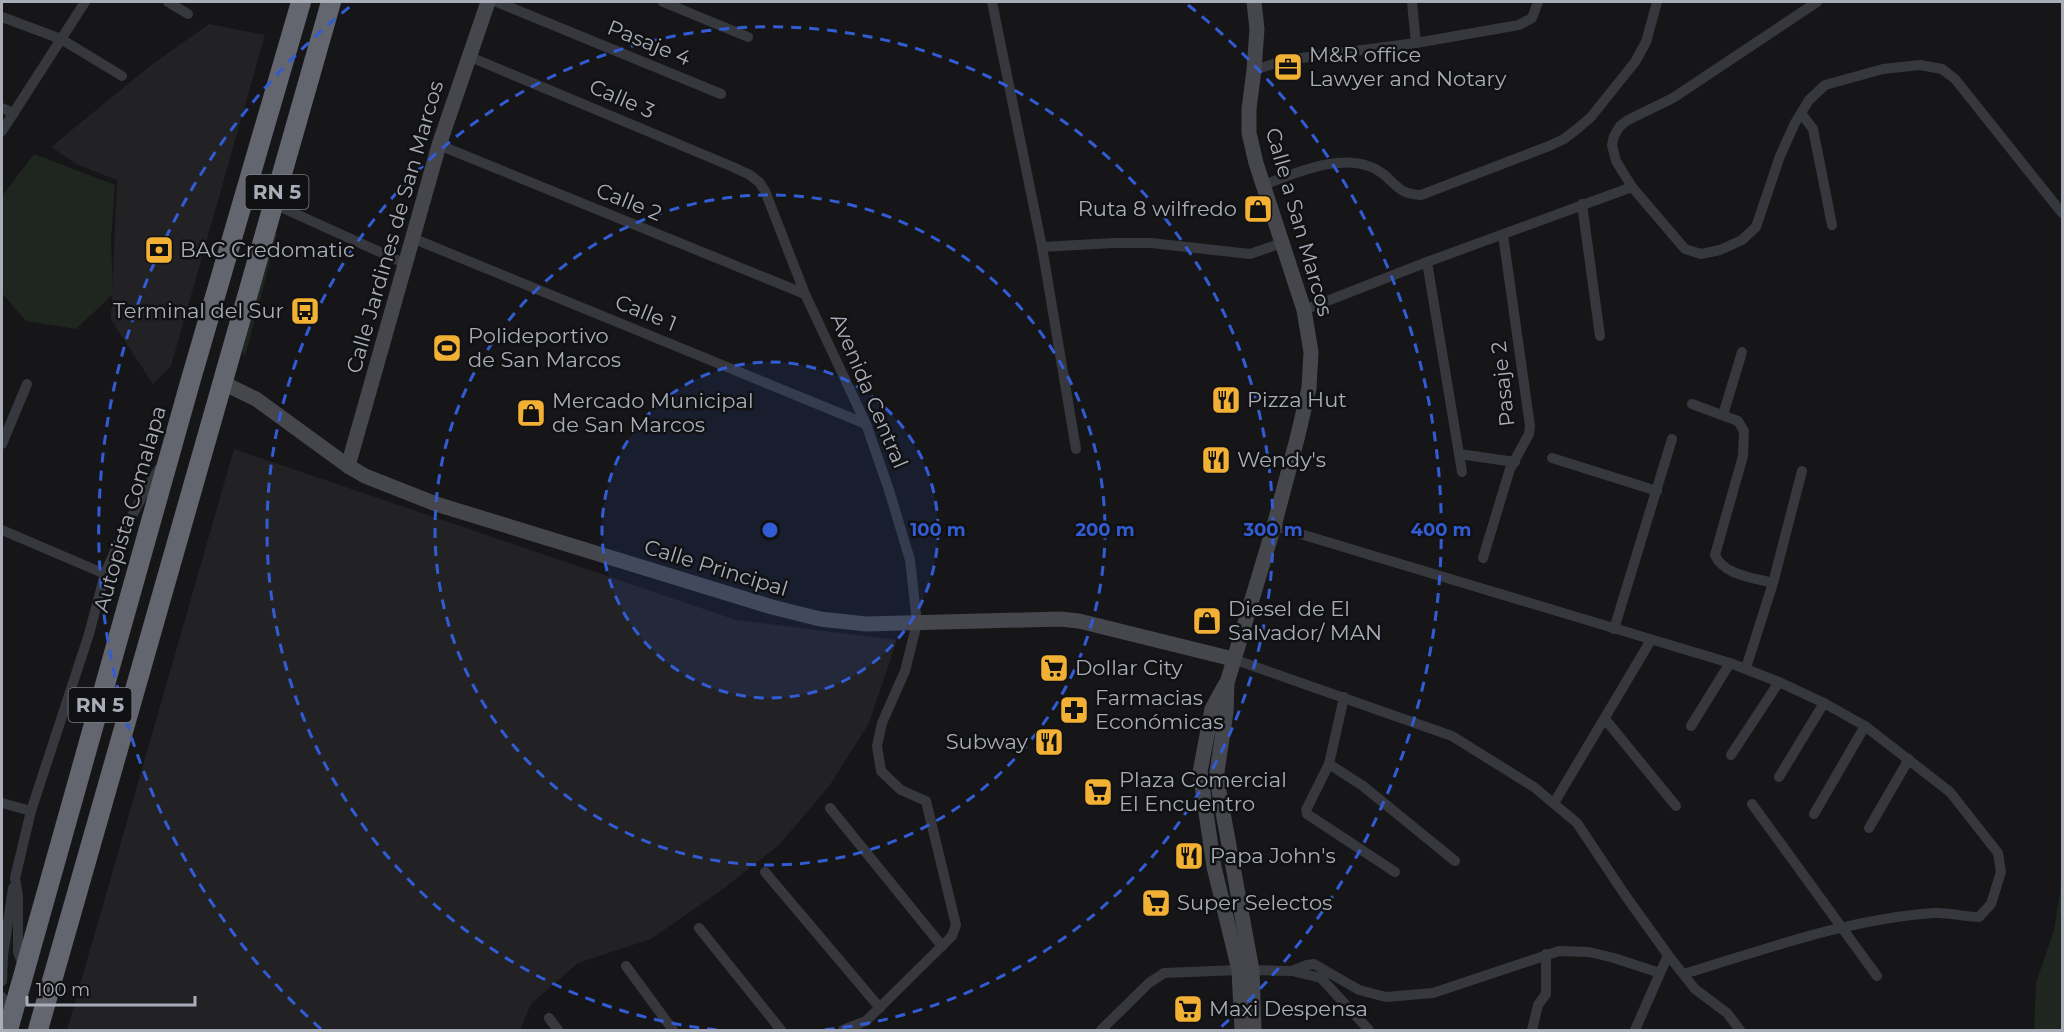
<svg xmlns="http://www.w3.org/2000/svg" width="2064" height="1032" font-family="Montserrat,sans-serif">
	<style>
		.built { fill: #222225 }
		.green { fill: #1e261f }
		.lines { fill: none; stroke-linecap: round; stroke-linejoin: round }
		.street { stroke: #37383d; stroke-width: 10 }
		.secondary { stroke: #45474d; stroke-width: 15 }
		.highway { stroke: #63666e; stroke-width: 20 }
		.ring { fill: none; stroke: #325cd3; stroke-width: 3; stroke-dasharray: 10 8 }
		.labels { text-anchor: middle; stroke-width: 5; stroke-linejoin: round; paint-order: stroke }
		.shield { fill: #111113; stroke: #7b7e86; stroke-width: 1.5 }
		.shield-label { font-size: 20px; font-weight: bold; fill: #a8adb8 }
		.street-label { font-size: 21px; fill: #a8adb8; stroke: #111113 }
		.poi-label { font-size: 21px; fill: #a8adb8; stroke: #111113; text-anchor: start }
		.centre { fill: #325cd3; stroke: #111113; stroke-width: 3 }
		.ring-label { font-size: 18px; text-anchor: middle; font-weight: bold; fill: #325cd3; stroke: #111113; stroke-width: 5; stroke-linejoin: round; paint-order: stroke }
	</style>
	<rect width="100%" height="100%" fill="#161618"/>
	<g class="built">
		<path d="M209,24L265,35L171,366L153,384L111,320L117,180L78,165L51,147L150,66Z"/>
		<path d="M234,449L736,620L897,640L869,723L830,785L779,845L723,889L651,939L578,963L531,1004L520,1030H67Z"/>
	</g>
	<g class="green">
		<path d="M34,154L115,185L111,241L113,294L76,329L26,321L2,293V196Z"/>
		<path d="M275,231L277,235L245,357L241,348Z"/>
		<path d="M2062,864V1030H2034L2036,983L2054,930L2060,892Z"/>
	</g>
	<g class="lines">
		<g class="street">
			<path d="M168,2L188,14"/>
			<path d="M497,2L721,94"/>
			<path d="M663,2L748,37"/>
			<path d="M992,2L1042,247L1076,449"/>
			<path d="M1412,2L1416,43"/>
			<path d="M1817,2L1673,98L1628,120L1620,126L1614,136L1612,145L1616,161L1632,187L1685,249L1701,254L1720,250L1742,240L1756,227L1780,156L1795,123L1809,100L1825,85L1883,69L1920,65L1942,69L1955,79L2062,213"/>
			<path d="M2,17L61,39L122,76"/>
			<path d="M468,56L733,167L750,175L759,182L765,191L805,294L866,424L889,490L910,560L917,623L905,671L882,723L877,746L881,771L901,790L926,801L956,925L952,936L866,1021L843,1030"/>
			<path d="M1254,70L1286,60L1416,43L1519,25L1532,18L1538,2"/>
			<path d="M2,108L14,113"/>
			<path d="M1801,113L1813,129L1832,225"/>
			<path d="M2,131L85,2"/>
			<path d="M439,145L805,294"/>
			<path d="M1264,185C1297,172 1349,149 1382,173C1398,186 1399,194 1421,195L1549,146L1564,139L1577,129L1591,117L1635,62L1646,42L1657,2"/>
			<path d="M274,204L404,263"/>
			<path d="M1582,204L1600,336"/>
			<path d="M412,238L866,424"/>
			<path d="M1042,247L1113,243H1151L1250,254L1282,243"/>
			<path d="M1427,262L1462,472"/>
			<path d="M1304,310L1427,262L1632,187"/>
			<path d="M1692,404L1738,421L1744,431L1743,456L1715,555C1723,575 1754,578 1773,583"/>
			<path d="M1723,415L1742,352"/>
			<path d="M2,444L27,384"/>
			<path d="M1459,454L1515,462"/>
			<path d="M1552,458L1657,491"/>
			<path d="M1274,526L1730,663L1779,682L1824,703L1865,726L1950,792L1998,853L2001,872L1991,904L1979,917C1964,917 1948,912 1934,913C1848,919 1766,949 1684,974"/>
			<path d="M2,530L105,574"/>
			<path d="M1483,558L1510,469L1529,434L1530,426L1503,235"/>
			<path d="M1614,629L1672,439"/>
			<path d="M1233,659L1452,736L1534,787L1577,823L1625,895L1668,955L1695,989L1727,1013L1740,1030"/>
			<path d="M1746,668L1773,583L1802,471"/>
			<path d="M1344,697L1329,764L1306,810L1307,814L1395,872"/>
			<path d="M1605,719L1676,806"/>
			<path d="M1691,726L1730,663"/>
			<path d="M1731,755L1779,682"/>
			<path d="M1329,764L1363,786L1455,861"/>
			<path d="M1779,777L1824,703"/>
			<path d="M2,803L31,811"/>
			<path d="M1554,803L1651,640"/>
			<path d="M1752,804L1877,976"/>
			<path d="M830,808L942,946"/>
			<path d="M1814,814L1865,726"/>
			<path d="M1869,828L1909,759"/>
			<path d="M765,872L880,1008"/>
			<path d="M699,928L781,1030"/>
			<path d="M23,965L18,952V896L15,878L31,811L89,634L105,574L121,537L146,489L159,469"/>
			<path d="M626,966L673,1030"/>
			<path d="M1252,970L1292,971L1321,978L1369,1030"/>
			<path d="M1292,971L1307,965L1314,964L1359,990L1386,997L1433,993L1559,951L1589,952L1614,958L1660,973"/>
			<path d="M2,981L3,956L13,888"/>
			<path d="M2,997L4,1023"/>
			<path d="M549,1018L558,1030"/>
			<path d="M1101,1030L1149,983L1164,973L1239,970"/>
			<path d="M1532,1030L1538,1005L1546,994V954"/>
			<path d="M1635,1030L1668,955"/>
		</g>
		<g class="secondary">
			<path d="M223,383L256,399L348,466L365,476L436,504L772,607L820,619L866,624L1060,619L1079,621L1233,659"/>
			<path d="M348,466L439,145L488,2"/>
			<path d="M1225,685L1212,709L1200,772L1214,867L1239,970L1242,1030"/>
			<path d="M1254,1030L1252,970L1219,791L1217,772L1226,712L1227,683L1274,526L1297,439L1309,388L1311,352L1304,310L1256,163L1249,133V109L1254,70L1257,29L1254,2"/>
		</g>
		<g class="highway">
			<path d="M8,1030L191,379L301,2"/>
			<path d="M38,1030L331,2"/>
		</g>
	</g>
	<circle cx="770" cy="530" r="168" fill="#325cd3" fill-opacity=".12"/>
	<g class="ring">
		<circle cx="770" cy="530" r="168"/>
		<circle cx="770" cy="530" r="335"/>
		<path d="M717 1030A503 503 0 1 1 823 1030"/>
		<path d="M321 1029A671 671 0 0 1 352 5M1188 5A671 671 0 0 1 1219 1029"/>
	</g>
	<defs>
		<g id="office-square" transform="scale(1.5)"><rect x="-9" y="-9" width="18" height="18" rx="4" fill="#f2b134" stroke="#111113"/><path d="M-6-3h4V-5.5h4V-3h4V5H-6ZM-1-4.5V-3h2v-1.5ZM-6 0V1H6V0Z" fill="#111"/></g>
		<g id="shop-square" transform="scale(1.5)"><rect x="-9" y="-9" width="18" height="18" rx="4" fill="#f2b134" stroke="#111113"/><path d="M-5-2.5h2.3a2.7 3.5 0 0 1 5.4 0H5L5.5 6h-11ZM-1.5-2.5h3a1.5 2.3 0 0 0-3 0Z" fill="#111"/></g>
		<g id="bank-square" transform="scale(1.5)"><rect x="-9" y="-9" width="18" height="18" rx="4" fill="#f2b134" stroke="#111113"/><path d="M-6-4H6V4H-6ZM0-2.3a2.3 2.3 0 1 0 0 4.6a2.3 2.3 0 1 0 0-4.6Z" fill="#111"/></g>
		<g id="bus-square" transform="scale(1.5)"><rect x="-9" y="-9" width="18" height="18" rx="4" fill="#f2b134" stroke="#111113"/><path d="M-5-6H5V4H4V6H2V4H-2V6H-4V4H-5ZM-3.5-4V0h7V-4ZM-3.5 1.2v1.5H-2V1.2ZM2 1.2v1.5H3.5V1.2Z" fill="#111"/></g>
		<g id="stadium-square" transform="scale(1.5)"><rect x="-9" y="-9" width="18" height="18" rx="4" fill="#f2b134" stroke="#111113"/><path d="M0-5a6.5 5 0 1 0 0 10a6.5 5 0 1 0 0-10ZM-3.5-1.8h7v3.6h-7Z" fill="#111"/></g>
		<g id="restaurant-square" transform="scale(1.5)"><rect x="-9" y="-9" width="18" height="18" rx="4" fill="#f2b134" stroke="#111113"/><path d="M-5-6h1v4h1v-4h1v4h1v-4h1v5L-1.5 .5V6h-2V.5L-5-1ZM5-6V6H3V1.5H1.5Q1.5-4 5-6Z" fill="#111"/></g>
		<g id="supermarket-square" transform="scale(1.5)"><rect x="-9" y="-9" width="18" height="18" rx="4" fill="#f2b134" stroke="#111113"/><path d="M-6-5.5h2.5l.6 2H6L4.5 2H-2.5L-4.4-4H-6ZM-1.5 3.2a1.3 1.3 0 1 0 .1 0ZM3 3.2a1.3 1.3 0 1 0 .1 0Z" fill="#111"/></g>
		<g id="pharmacy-square" transform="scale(1.5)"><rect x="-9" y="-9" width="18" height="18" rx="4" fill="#f2b134" stroke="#111113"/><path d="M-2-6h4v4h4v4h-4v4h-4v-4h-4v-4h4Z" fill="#111"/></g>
	</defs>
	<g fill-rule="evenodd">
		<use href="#office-square" x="1288" y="67"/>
		<use href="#shop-square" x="1258" y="209"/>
		<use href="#bank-square" x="159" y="250"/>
		<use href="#bus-square" x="305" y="311"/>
		<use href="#stadium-square" x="447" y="348"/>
		<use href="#restaurant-square" x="1226" y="400"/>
		<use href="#shop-square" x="531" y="413"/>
		<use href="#restaurant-square" x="1216" y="460"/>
		<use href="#shop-square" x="1207" y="621"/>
		<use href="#supermarket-square" x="1054" y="668"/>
		<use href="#pharmacy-square" x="1074" y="710"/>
		<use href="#restaurant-square" x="1049" y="742"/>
		<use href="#supermarket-square" x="1098" y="792"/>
		<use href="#restaurant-square" x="1189" y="856"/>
		<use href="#supermarket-square" x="1156" y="903"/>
		<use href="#supermarket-square" x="1188" y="1009"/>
	</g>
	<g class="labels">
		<g class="shield">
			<rect x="245.5" y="175" width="63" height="34" rx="4.5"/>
			<rect x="68.5" y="688" width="63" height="34" rx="4.5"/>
		</g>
		<g class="shield-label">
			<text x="277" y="199">RN 5</text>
			<text x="100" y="712">RN 5</text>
		</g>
		<g class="street-label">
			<text transform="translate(649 43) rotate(22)" y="7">Pasaje 4</text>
			<text transform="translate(622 99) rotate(23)" y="7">Calle 3</text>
			<text transform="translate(629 202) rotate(22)" y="7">Calle 2</text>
			<text transform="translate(1299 222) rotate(74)" y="7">Calle a San Marcos</text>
			<text transform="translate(395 227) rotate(-74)" y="7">Calle Jardines de San Marcos</text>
			<text transform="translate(646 313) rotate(22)" y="7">Calle 1</text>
			<text transform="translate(1503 384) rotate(-96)" y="7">Pasaje 2</text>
			<text transform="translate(869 391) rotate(67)" y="7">Avenida Central</text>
			<text transform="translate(130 509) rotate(-74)" y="7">Autopista Comalapa</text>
			<text transform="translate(716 568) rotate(17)" y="7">Calle Principal</text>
		</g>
		<g class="poi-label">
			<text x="1309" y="62">M&amp;R office<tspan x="1309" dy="24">Lawyer and Notary</tspan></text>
			<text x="1237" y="216" text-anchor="end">Ruta 8 wilfredo</text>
			<text x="180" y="257">BAC Credomatic</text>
			<text x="284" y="318" text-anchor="end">Terminal del Sur</text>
			<text x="468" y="343">Polideportivo<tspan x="468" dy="24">de San Marcos</tspan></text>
			<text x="1247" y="407">Pizza Hut</text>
			<text x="552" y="408">Mercado Municipal<tspan x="552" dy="24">de San Marcos</tspan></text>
			<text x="1237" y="467">Wendy's</text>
			<text x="1228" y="616">Diesel de El<tspan x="1228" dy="24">Salvador/ MAN</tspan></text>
			<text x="1075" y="675">Dollar City</text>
			<text x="1095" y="705">Farmacias<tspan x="1095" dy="24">Económicas</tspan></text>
			<text x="1028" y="749" text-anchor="end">Subway</text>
			<text x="1119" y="787">Plaza Comercial<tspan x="1119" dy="24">El Encuentro</tspan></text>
			<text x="1210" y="863">Papa John's</text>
			<text x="1177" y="910">Super Selectos</text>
			<text x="1209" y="1016">Maxi Despensa</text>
		</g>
	</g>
	<circle cx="770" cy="530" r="9" class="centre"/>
	<g class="ring-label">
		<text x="938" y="536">100 m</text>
		<text x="1105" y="536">200 m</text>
		<text x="1273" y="536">300 m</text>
		<text x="1441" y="536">400 m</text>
	</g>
	<rect width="2064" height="1032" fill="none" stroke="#a8adb8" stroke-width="6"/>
	<path d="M27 996v9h168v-9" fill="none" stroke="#a8adb8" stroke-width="3"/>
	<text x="36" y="996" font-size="18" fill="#a8adb8" stroke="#111113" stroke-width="4.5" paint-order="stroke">100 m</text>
</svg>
